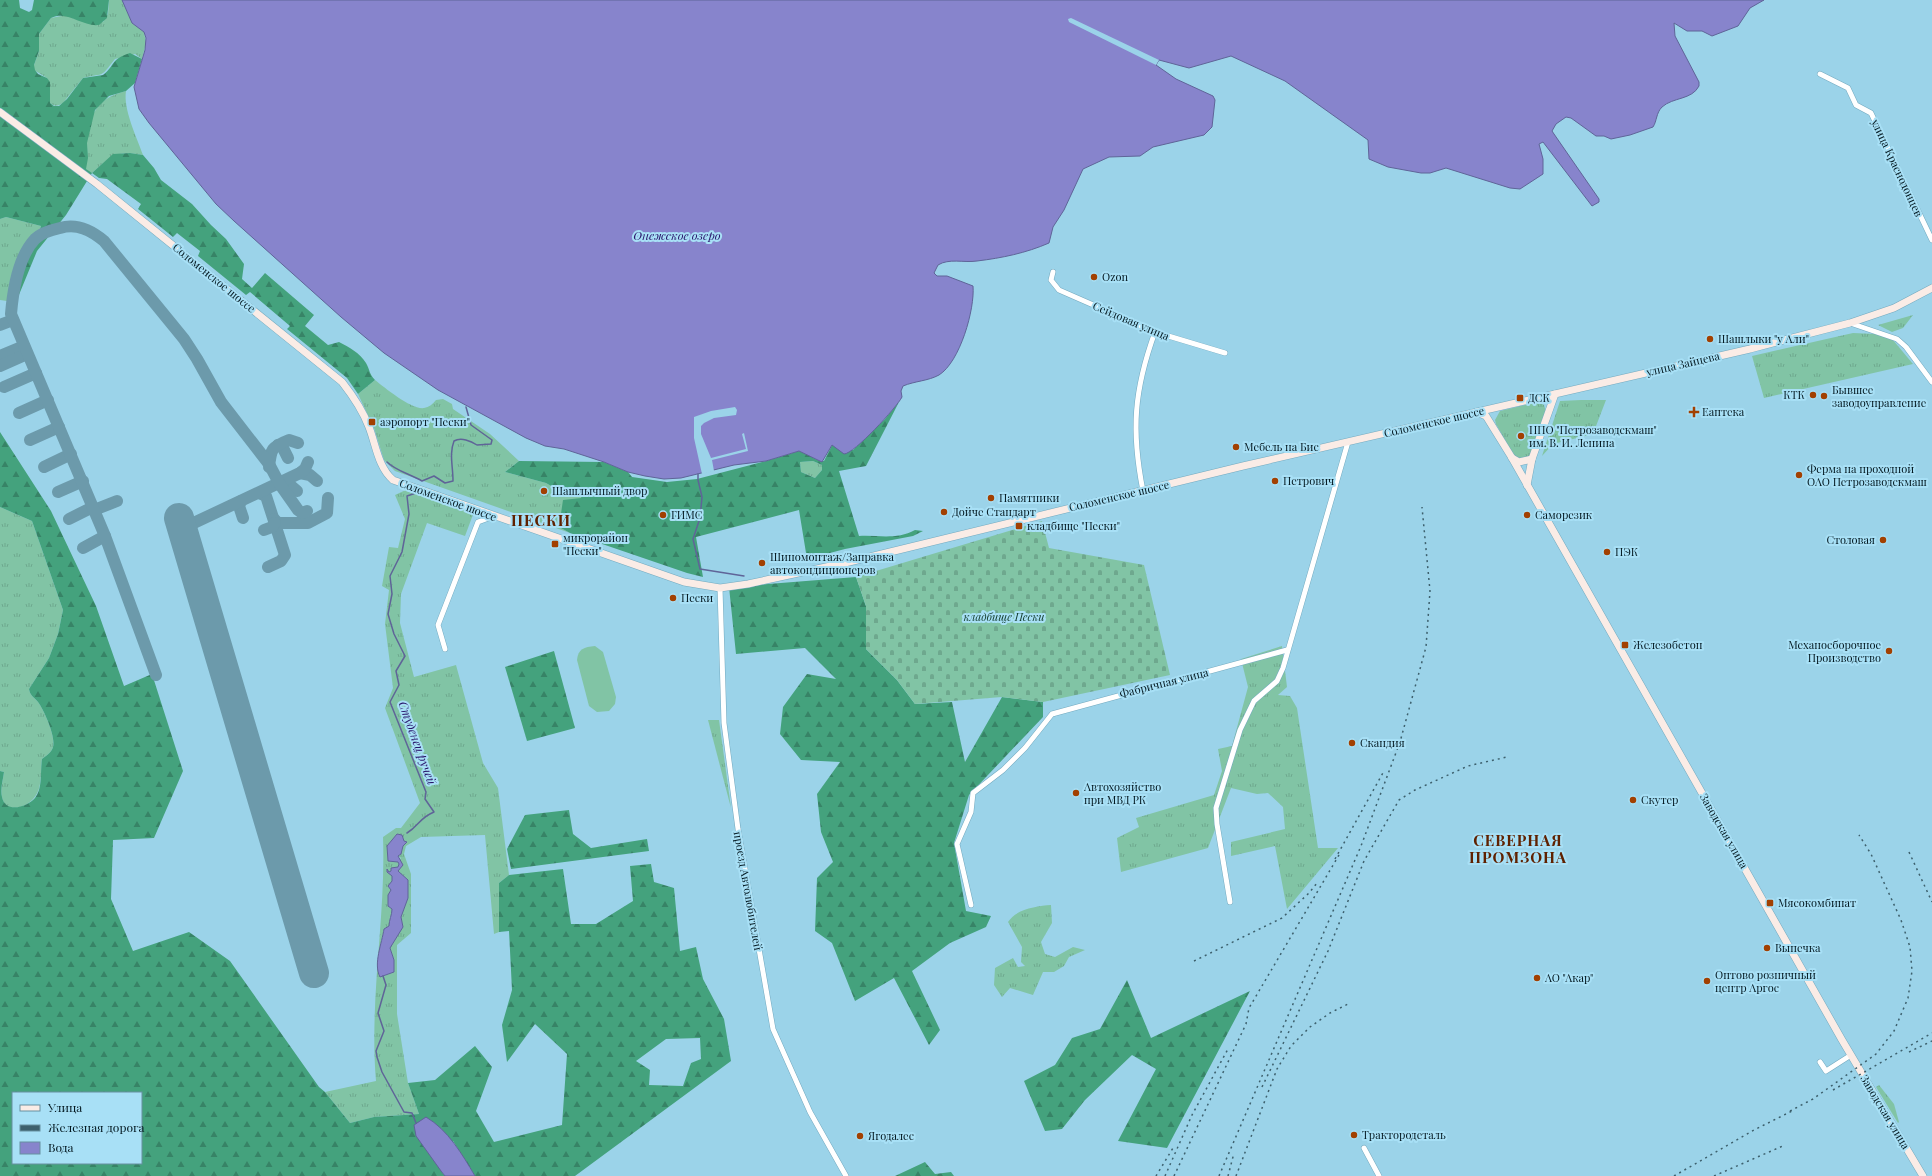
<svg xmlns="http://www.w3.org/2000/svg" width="1932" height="1176" font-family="'Playfair Display',serif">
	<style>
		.grass { fill: url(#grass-tufts); fill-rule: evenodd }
		.forest { fill: url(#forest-firs); fill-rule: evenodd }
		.cemetery { fill: url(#cemetery-stones) }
		.pitch { fill: #81c4a5 }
		.water { fill: #8784cc; stroke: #5f6498 }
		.pier { fill: #9bd3e9 }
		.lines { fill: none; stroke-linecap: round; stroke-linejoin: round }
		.stream { stroke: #5f6498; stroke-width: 1.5 }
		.taxiway { stroke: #6c9aab; stroke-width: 12 }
		.runway { stroke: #6c9aab; stroke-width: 30 }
		.street-casing { stroke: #73a9bf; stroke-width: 6 }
		.secondary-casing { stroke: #73a9bf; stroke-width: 8 }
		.street { stroke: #fff; stroke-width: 5 }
		.secondary { stroke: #faece6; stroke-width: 7 }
		.rail { stroke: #3d606d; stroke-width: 1.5; stroke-dasharray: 2 4; stroke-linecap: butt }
		.poi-dot { fill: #a24001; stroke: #a8e0f6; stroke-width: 1.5 }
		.labels { text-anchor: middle; stroke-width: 4; stroke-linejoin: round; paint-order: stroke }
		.street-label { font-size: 11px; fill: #031820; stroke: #a8e0f6 }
		.poi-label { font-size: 11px; fill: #031820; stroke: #a8e0f6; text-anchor: start }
		.park-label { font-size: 11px; font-style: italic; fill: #123b2b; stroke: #a8e0f6 }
		.water-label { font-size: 12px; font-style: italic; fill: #271368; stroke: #a8e0f6 }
		.district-label { font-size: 15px; font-weight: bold; letter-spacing: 1px; fill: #5f2100; stroke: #a8e0f6 }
	</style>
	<defs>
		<pattern id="grass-tufts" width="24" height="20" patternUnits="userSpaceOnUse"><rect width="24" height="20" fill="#81c4a5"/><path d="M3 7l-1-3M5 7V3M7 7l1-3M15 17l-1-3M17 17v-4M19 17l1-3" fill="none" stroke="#6ea88e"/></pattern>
		<pattern id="forest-firs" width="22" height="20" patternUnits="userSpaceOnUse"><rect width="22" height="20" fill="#44a27d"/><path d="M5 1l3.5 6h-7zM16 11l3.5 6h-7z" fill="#378366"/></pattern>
		<pattern id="cemetery-stones" width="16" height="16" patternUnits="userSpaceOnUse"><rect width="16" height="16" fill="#81c4a5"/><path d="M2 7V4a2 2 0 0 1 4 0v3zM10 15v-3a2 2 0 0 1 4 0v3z" fill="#6ea88e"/></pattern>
	</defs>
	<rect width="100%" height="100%" fill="#9bd3e9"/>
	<g class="grass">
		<path d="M109,0H122L132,23L144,32L146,43L142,59L135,54L115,59C99,79 107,72 83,78L63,103C58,106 55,107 50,103V87L47,78L34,70V65L39,51V34L51,18L66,15L75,19L103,22L108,14Z"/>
		<path d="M126,91C123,109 137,138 143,155C115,150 112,156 92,173L87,171L85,167C88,158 87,152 87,142C89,113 98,98 126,91Z"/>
		<path d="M6,217L41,226L34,248L24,266L14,302L0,300V219Z"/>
		<path d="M1913,315L1903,328L1892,332L1878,325Z"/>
		<path d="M1853,333L1876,334L1893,340L1913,364L1764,398L1752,356Z"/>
		<path d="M375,380C385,388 412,410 424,408C429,407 433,404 436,400L443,399L452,404L453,409L490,434L519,461L505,472L546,483L558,490H583L582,498L559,527L570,533L395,471L384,460L374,428L358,394Z"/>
		<path d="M1581,400H1606L1593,434L1553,444L1542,456L1560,401Z"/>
		<path d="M1538,402L1544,405L1546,412L1530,455L1527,458L1519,459L1514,456L1496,424L1495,420L1500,411Z"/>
		<path d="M813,461L822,465V470L815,478L801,472L800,462Z"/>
		<path d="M410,488L474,512L465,536L427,523L401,594L400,623L414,677L456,665L483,763L498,788L509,875L499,883V932L494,934L485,835L421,837L406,846L404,854L411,874V933L397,945V1014L408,1083L419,1114L374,1117L350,1123L325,1092L376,1081C369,999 386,918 383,837L396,828H401L420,803L385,708L393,688L385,624L389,590L382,586L389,547L398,548L405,519L395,495ZM397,834L402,835L404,841L407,842L403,846L401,854L398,856L401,858L399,860L403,865L398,871L408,880V898L401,917L403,927L390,948L394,960V972L381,977C373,964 382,943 384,929L389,926C389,920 392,915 392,909L388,906V895L391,890L388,886L393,881L392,876L387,869L389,872L391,871V868H398L400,864L398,862L388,861L387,846Z"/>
		<path d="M0,507L32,521L63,610L58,634L49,658L29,689C30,696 34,697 38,702C44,710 56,737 53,747C52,752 46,756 42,759C40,771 43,788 34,798C26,808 5,814 2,797C0,789 3,780 4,772L0,771Z"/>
		<path d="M1282,646L1287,687L1278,695L1290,696L1297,708L1318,848H1338L1287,909L1275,846L1231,856V842L1285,829L1283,807L1268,793L1257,794L1231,788L1208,848L1121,872L1117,838L1139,827L1136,818L1214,795L1222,771L1218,749L1232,746L1248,687L1241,659Z"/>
		<path d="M708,720H719L731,808Z"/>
		<path d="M1051,905L1052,923L1041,942L1045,954L1055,957L1073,947L1085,950L1069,957L1064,966L1054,972H1043L1033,995L1010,988L1002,997L994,985L995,968L1013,958L1018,967L1025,966L1021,962L1022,947L1008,922C1016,909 1037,906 1051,905Z"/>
		<path d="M1879,1085L1894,1104L1899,1122L1898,1123L1876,1087Z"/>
	</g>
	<g class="forest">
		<path d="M0,0H19L20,8L29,12L32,10L34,0H109L107,18L99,25C81,27 68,10 51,18L39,34V51L34,65L35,70L38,74L47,78L50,82V103L54,106H59L67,99L83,78L103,75C116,65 109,60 130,53L142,59L135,83L126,91L109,96L95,110L87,143L88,158L86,169L92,173L113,154L130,153L143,155L154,168L161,180L192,204L211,225L226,239L244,264L242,279L252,288L265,273L314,315L305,326L328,345L339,342C349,347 360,353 366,363C370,370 369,374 375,380L358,394L347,378L287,329L290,326L250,292L246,295L198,256L200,251L177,233L173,237L138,209L141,204L107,179L99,178L92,173L66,215L37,251L16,302H14L24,266L34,248L41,226L6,217L0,219Z"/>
		<path d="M899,402L866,466L839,471L859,536C879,535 897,540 915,530L923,531L913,536L845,549L807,559L799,510L696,537L703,577L687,573L570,533L559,527L563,500L581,498L583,491L558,490L546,483L505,472L519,461L604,462L628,472L632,477L667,482L697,479L766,461L799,451C808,451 814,462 824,461L832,445L853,450L885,419ZM813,461L822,465V470L815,478L801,472L800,462Z"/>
		<path d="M0,432L51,511L96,606L124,686L152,674L183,771L154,838L113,840L111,899L133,951L189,932L230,961L319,1087L325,1092L350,1123L374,1117L419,1114L408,1083L435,1080L475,1046L492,1067L476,1111L494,1142L562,1125L567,1054L535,1024L507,1062L502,1025L512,990L509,931L499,932V883L509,875L563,869L571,924H596L633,901L630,866L651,864L654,882L674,888L680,951L696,947L703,979L724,1019L731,1061L575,1176H475L453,1141L441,1171L445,1176H0V771L4,772C3,780 0,789 2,797C5,813 26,808 35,798C43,788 40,771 42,759C46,756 52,752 53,747C56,737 44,710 38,702C34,697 30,696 29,689L49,658L58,634L63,610L32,521L0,507ZM700,1038L701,1059L691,1063L683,1086L649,1085L650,1070L636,1061L666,1039ZM13,1093H141V1163H13Z"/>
		<path d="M856,577L866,606V649L897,680L915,704L952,702L965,762L1002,697L1043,702V717L969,795L954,843L966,911L991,916L986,927L950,943L912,971L940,1030L929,1045L894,978L855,1001L832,943L815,931L817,878L833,862L821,832L817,794L840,762L801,760L780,734L783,707L807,674L836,679L805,648L736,654L729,587Z"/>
		<path d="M554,651L575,728L527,741L505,667Z"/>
		<path d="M569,810L573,834L591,848L647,839L649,851L511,869L507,849L525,815Z"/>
		<path d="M1127,980L1151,1038L1250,991L1167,1148L1118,1141L1156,1069L1132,1055L1085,1100L1062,1129L1045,1131L1024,1081L1055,1065L1072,1038L1100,1029Z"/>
		<path d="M925,1162L935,1174L951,1172L954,1176H895Z"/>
	</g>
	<path class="cemetery" d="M1042,521L1049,548L1144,565L1170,675L1043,702L1002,697L915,704L897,680L866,649V606L856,577Z"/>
	<path class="pitch" d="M595,646L603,652L616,697L615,704L609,711L597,712L589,706L577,660C578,649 584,647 595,646Z"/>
	<g class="water">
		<path d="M122,0H1764L1750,8L1738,26L1712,36L1702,31H1687L1674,23L1675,36L1699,82V86C1692,100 1673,97 1662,107C1656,113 1657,121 1653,127L1630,135L1611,139L1604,136H1596L1571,118L1566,117L1556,124L1552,131L1554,134L1599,199V202L1592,206L1543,142L1539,144L1543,159V174L1520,189L1510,188L1446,168L1430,173H1421L1388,167L1369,159L1368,140L1285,81L1231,56L1189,68L1159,60L1156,65L1176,79L1213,96L1215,100L1212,127L1204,135L1153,147L1140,156L1109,157L1083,169L1064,210L1053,227L1049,243C1026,253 1002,258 977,261C964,263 949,258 938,265L934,273L937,276H947L973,286C975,309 960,362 939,375C928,381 915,381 903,386L901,391L902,397C897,407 854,454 844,454L832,445L822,462L799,451L766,461L734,465L681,478L664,479L645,476L628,472L604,462L564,449L545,446L526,438L438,390L384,353L341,317L234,221L216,204L149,123L139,109L134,87L145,50L146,38L144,32L132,23Z"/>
		<path d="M397,834L402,835L404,841L407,842L403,846L401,854L398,856L403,865L398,871L408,880V898L401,917L403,927L390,948L394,960V972L380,977C373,964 382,943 384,929L389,926C389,920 392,915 392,909L388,906V895L391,890L388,886L392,881V876L387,872V869L389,872L391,871V868L398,867L399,864L398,862L388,861L387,846Z"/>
		<path d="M426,1117C448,1130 462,1154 475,1176H445L441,1171L416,1136L414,1125Z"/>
	</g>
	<g class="pier">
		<path d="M1071,18L1159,60L1156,65L1069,22L1068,19Z"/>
		<path d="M735,407L737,410L736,415L714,418L704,423L701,426V434L711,458L746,449L742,434L744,433L748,451L712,460L714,471L702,474L694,438V417L711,411Z"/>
	</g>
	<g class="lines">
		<g class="stream">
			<path d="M387,462C396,471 410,474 422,481L434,476L445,483L453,481C453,466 449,454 454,441C461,437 471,441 477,445L491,444L492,440L471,425L466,407"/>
			<path d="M698,474V480L702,497L700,518L693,539L700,569L744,576"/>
			<path d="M407,833C419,826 419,818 434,812L425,799L426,792L390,702L399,685L396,671L405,656L394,634L388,614L392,594L390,576L402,552L409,514L407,496L416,493"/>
			<path d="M383,976L386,985L378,1013L384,1031L376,1051L377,1057L382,1072L404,1112L412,1113L416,1123"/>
		</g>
		<g class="taxiway">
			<path d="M0,325L13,320"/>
			<path d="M0,356L24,346"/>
			<path d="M0,366L27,354"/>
			<path d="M4,387L36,373"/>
			<path d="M19,413L48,400"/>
			<path d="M30,440L59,427"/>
			<path d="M278,445L282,446L288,458"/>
			<path d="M44,467L71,454"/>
			<path d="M269,467C271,449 271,447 289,440L298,443"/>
			<path d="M300,473L310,475L317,481"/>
			<path d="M279,483L290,485L297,491"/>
			<path d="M58,492L83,481"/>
			<path d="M259,493L266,496L285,555L281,561L268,567"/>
			<path d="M241,501L239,506L243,518"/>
			<path d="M94,510L117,501"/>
			<path d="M69,519L93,507"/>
			<path d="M274,519L278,523H308L327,513L328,498"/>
			<path d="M183,528L300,473L305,469L308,462"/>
			<path d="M264,530L272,527L275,523"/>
			<path d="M83,548L105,536"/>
			<path d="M156,675L105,536L11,314C13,290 18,257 35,239C41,233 51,230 60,228C77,223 91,230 104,241L184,339L197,359L221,402L269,464L279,483L298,510L302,513L307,511"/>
		</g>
		<path class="runway" d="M179,518L314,973"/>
		<g class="street-casing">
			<g id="street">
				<path d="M1820,74L1848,88L1856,105L1871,113L1932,240"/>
				<path d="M1053,272L1051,280L1059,290L1155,332L1225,353"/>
				<path d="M1850,323L1897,339L1906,347L1932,382"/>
				<path d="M1143,491C1131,430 1134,390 1155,332"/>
				<path d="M720,588L724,723L738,829L773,1029L810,1112L846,1176"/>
				<path d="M445,649L438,625L478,522L494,516"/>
				<path d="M1230,902L1217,824L1216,808L1240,730L1254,701L1277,681L1283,668L1348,442"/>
				<path d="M971,905L957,844L971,812L973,793L1003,770L1025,748L1052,714L1287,650"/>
				<path d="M1820,1062L1826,1071L1851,1055"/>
				<path d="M1364,1148L1379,1176"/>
			</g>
		</g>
		<g class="secondary-casing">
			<g id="secondary">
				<path d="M0,112L97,184L342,382C353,396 363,411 369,427C376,445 378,467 393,480L684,582L720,588L748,584L849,562L1243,466L1750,349L1850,323L1894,308L1932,288"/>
				<path d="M1477,412L1486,416L1512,458L1842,1040L1923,1176"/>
				<path d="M1512,458L1519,462L1532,459"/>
				<path d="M1527,485L1532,459L1555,394"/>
			</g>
		</g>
		<use href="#street" class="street"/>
		<use href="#secondary" class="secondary"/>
		<g class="rail">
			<path d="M1909,852L1932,902"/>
			<path d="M1335,859L1384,771"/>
			<path d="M1194,961L1282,918L1309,893L1317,883"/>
			<path d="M1909,1052L1932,1041"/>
			<path d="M1262,1087L1328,951L1364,861L1399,800L1415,790L1468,766L1507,757"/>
			<path d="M1833,1090L1932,1033"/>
			<path d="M1790,1111L1813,1099L1876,1054L1894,1031L1908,998L1912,971L1910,947L1901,920L1871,854L1859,835"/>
			<path d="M1156,1176L1173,1148"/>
			<path d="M1165,1176L1192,1115L1228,1049"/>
			<path d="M1174,1176L1246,1024L1249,1008L1339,855"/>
			<path d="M1219,1176L1361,846L1400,742L1426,647L1430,591L1422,507"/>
			<path d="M1228,1176L1234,1153"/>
			<path d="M1236,1176L1277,1069L1291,1046L1310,1027L1330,1013L1350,1003"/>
			<path d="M1674,1176L1754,1130L1794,1110"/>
			<path d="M1714,1176L1785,1145"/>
		</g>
	</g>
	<g class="poi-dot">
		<circle cx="1094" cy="277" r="4"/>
		<circle cx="1710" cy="339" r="4"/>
		<circle cx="1813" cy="395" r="4"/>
		<circle cx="1824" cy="396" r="4"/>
		<rect x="1516" y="394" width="8" height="8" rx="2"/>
		<path d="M1692 406h4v4h4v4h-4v4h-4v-4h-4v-4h4z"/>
		<rect x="368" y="418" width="8" height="8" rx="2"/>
		<circle cx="1521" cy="436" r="4"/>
		<circle cx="1236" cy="447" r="4"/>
		<circle cx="1799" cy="475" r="4"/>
		<circle cx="1275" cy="481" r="4"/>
		<circle cx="544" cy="491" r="4"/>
		<circle cx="991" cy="498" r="4"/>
		<circle cx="944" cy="512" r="4"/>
		<circle cx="663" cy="515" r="4"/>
		<circle cx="1527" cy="515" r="4"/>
		<rect x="1015" y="522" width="8" height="8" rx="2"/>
		<circle cx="1883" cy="540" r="4"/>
		<rect x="551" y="540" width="8" height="8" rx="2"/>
		<circle cx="1607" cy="552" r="4"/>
		<circle cx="762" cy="563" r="4"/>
		<circle cx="673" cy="598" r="4"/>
		<rect x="1621" y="641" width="8" height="8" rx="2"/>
		<circle cx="1889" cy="651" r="4"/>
		<circle cx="1352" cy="743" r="4"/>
		<circle cx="1076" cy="793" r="4"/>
		<circle cx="1633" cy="800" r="4"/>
		<rect x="1766" y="899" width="8" height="8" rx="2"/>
		<circle cx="1767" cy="948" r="4"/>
		<circle cx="1537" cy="978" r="4"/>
		<circle cx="1707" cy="981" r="4"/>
		<circle cx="1354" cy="1135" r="4"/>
		<circle cx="860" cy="1136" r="4"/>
	</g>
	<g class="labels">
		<g class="street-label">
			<text transform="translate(1897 168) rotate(65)" y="4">улица Краснодонцев</text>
			<text transform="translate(214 278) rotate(39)" y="4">Соломенское шоссе</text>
			<text transform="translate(1131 321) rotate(23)" y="4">Сейдовая улица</text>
			<text transform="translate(1683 364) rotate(-13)" y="4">улица Зайцева</text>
			<text transform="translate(1434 422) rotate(-13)" y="4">Соломенское шоссе</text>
			<text transform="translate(1119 496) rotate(-13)" y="4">Соломенское шоссе</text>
			<text transform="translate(448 500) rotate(20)" y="4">Соломенское шоссе</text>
			<text transform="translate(1164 683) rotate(-14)" y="4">Фабричная улица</text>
			<text transform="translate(1724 831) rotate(60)" y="4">Заводская улица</text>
			<text transform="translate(748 891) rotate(80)" y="4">проезд Автолюбителей</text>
			<text transform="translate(1885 1112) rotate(59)" y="4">Заводская улица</text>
		</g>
		<g class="poi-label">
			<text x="1102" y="281">Ozon</text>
			<text x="1718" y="343">Шашлыки "у Али"</text>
			<text x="1832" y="394">Бывшее<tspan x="1832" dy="13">заводоуправление</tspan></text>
			<text x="1805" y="399" text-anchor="end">КТК</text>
			<text x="1528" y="402">ДСК</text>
			<text x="1702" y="416">Еаптека</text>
			<text x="380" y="426">аэропорт "Пески"</text>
			<text x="1529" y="434">НПО "Петрозаводскмаш"<tspan x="1529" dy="13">им. В. И. Ленина</tspan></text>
			<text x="1244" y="451">Мебель на Бис</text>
			<text x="1807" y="473">Ферма на проходной<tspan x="1807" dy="13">ОАО Петрозаводскмаш</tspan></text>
			<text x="1283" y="485">Петрович</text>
			<text x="552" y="495">Шашлычный двор</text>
			<text x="999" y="502">Памятники</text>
			<text x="952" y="516">Дойче Стандарт</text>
			<text x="671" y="519">ГИМС</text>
			<text x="1535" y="519">Саморезик</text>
			<text x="1027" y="530">кладбище "Пески"</text>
			<text x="563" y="542">микрорайон<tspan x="563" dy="13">"Пески"</tspan></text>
			<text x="1875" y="544" text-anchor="end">Столовая</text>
			<text x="1615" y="556">ПЭК</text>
			<text x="770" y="561">Шиномонтаж/Заправка<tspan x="770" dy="13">автокондиционеров</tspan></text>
			<text x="681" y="602">Пески</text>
			<text x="1633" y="649">Железобетон</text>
			<text x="1881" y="649" text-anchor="end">Механосборочное<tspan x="1881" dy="13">Производство</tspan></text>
			<text x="1360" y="747">Скандия</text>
			<text x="1084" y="791">Автохозяйство<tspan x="1084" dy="13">при МВД РК</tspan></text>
			<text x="1641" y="804">Скутер</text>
			<text x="1778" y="907">Мясокомбинат</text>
			<text x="1775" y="952">Выпечка</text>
			<text x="1715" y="979">Оптово розничный<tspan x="1715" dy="13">центр Аргос</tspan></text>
			<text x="1545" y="982">АО "Акар"</text>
			<text x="1362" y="1139">Трактородеталь</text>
			<text x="868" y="1140">Ягодалес</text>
		</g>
		<g class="park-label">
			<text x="1004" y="621">кладбище Пески</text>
		</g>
		<g class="water-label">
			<text x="677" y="240">Онежское озеро</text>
			<text transform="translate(417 743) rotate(70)" y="4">Студенец ручей</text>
		</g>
		<g class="district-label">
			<text x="541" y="526">ПЕСКИ</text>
			<text x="1518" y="846">СЕВЕРНАЯ<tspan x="1518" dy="17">ПРОМЗОНА</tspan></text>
		</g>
	</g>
	<rect x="12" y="1092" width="130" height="72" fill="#a8e0f6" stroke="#6690a0"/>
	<rect x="20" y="1105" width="20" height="6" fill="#faece6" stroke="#6690a0"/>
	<text x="48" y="1112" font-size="12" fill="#031820">Улица</text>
	<rect x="20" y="1125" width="20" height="6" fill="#3d606d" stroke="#6690a0"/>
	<text x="48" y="1132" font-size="12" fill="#031820">Железная дорога</text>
	<rect x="20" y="1142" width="20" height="12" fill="#8784cc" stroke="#6690a0"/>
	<text x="48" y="1152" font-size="12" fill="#031820">Вода</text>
</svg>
